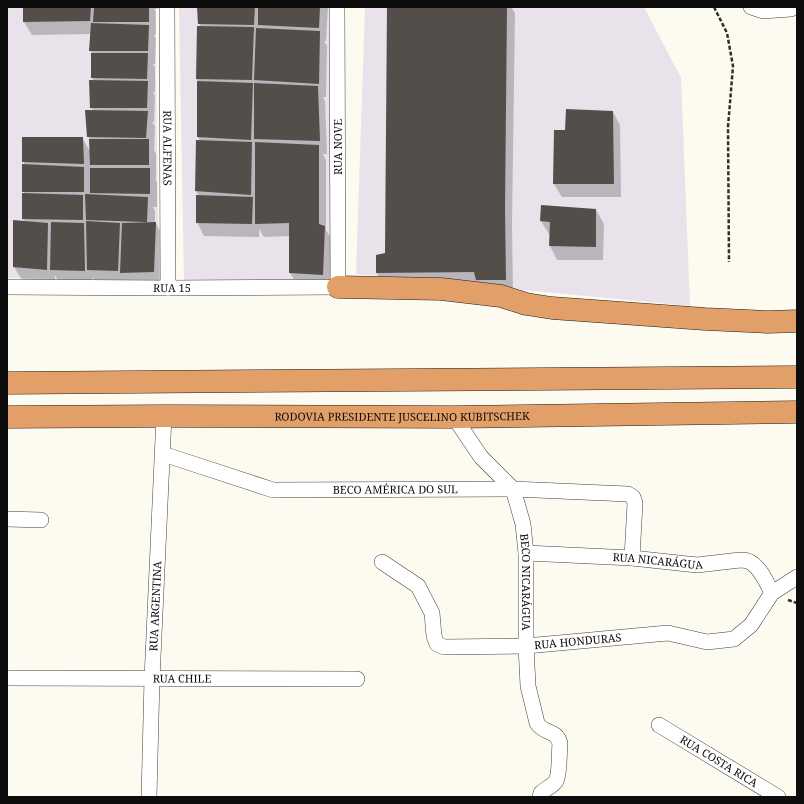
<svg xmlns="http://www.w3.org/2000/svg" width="804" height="804" font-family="'Noto Serif',serif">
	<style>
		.industrial { fill: #e9e2ea }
		.shadow { fill: #0003 }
		.building { fill: #544e4a }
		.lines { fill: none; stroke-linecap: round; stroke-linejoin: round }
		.minor-casing { stroke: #404040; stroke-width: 16 }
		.highway-casing { stroke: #1e1e1e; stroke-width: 23 }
		.path { stroke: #2f2f2f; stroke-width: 2.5; stroke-dasharray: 4 2; stroke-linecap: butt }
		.minor { stroke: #fff; stroke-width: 15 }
		.highway { stroke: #e29f68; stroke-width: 22 }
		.labels { text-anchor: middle; stroke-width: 4; stroke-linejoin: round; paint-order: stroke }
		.street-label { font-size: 11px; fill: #0d0d0d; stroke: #fff }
	</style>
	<rect width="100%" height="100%" fill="#fdfaef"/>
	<g class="industrial">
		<path d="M7,7H155L159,280L7,278Z"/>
		<path d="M179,7H330V282L184,280Z"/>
		<path d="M365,7H644L681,78L690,306L356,274Z"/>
	</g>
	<g class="shadow">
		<path d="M24,7H158V9H155L156,12V35H154L156,39L155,64H153L155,67V92H153L155,96L154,122H152L155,126L154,150L156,154V178H155L157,183V207H153L155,211V223H156L163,237L162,285L129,286L126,280L125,284H96L92,277V284L59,283L55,275V283L22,280L14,267L25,222L23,219V194H25L23,191L25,165L23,161L82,138L90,151V140L88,136L93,111L91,107L94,81L92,78V53L90,50L91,34L32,35L24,22Z"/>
		<path d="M198,7H328L326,41H324L327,46L326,97H323L325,101L327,154H323L326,160V230L332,240L331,288L298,286L290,273V236L264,237L259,229V237L204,236L197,222L199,196L196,191L197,141H200L198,137V82L197,79L201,27L199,23Z"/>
		<path d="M388,7H511L515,13L512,224L513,293L385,286L377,273L386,254Z"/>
		<path d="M613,112L620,125L621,197H562L554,184L555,131H566Z"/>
		<path d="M596,210L604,224L603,260H557L550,246L551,235L549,234L541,221Z"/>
	</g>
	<g class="building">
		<path d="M23,7H91L90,21L23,22Z"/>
		<path d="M94,7H149V22H93Z"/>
		<path d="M197,7H255L254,25L198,24Z"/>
		<path d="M258,7H320L319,28L258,25Z"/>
		<path d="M387,7H507L505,209L506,280H476L474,272L376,273V255L385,253Z"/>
		<path d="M91,23L149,25L148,51H89Z"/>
		<path d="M197,26L254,27L252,80L196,79Z"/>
		<path d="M256,28L320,31L319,84L254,80Z"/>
		<path d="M91,53H148L147,79L91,78Z"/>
		<path d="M89,80L148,81L147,108H90Z"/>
		<path d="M197,81L253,83L251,140L197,137Z"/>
		<path d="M254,83L318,86L320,141L254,139Z"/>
		<path d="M566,109L613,111L614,184H553L554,130H565Z"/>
		<path d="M85,110L148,111L146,138L87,137Z"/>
		<path d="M22,137H83L84,164L22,162Z"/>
		<path d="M89,139H149V165H90Z"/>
		<path d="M196,140L252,142L251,195L195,191Z"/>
		<path d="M255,142L319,145V224L325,226L323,275L289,273V223L255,224Z"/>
		<path d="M22,164L84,167V192H22Z"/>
		<path d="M90,168H150V194L90,193Z"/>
		<path d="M22,193L83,195V220L22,219Z"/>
		<path d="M85,194L148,197L147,222L86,220Z"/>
		<path d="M196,195L253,197L252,224L196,223Z"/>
		<path d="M541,205L596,209V247L549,246L550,222L540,221Z"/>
		<path d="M13,220L48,223L47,270L13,267Z"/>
		<path d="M86,221L120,223L118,271L87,270Z"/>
		<path d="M51,222L84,223L85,271L50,270Z"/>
		<path d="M156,222L154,272L120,273L122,223Z"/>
	</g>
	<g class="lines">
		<g class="minor-casing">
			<g id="minor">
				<path id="s1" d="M167,7L168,288"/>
				<path d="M751,7L763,11L791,9L792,7"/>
				<path id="s2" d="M7,287L168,288L338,287L337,7"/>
				<path id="s3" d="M454,417L481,457L513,489L523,524L526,553V646L528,686L537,723C543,734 556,729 560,743C559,752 560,774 556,781C553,786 546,788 541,793L540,797"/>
				<path id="s4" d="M163,454L273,490L513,489L628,494L633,497L635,503L632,558"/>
				<path d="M7,519L41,520"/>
				<path id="s5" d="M526,553L632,558L697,565L740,560C743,560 747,560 750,562C760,567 767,583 772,593"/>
				<path id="s6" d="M382,562L418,586L432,613L434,636L437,644L444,647L526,646L668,633L707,642L734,639L751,625L772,593L797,577"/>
				<path id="s7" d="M7,678L357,679"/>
				<path id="s8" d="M659,725L778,797"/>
				<path id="s9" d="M149,797L152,679L164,416"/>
			</g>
		</g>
		<g class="highway-casing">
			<g id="highway">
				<path d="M338,287L441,289L501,296L526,304L552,308L705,319L768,322L797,321"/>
				<path d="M7,383L797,377"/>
				<path id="s10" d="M7,417L164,416L454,417L797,412"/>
			</g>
		</g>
		<g class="path">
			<path d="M714,7L727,33L733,66L728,127L729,262"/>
			<path d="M788,600L797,603"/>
		</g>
		<use href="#minor" class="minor"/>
		<use href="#highway" class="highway"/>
	</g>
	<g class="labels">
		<g class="street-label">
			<text transform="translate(338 147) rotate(-90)" y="4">RUA NOVE</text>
			<text dy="4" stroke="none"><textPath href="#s1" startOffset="141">RUA ALFENAS</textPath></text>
			<text dy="4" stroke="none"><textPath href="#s2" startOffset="165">RUA 15</textPath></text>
			<text dy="4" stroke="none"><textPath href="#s10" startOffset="395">RODOVIA PRESIDENTE JUSCELINO KUBITSCHEK</textPath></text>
			<text dy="4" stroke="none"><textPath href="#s4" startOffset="238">BECO AMÉRICA DO SUL</textPath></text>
			<text dy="4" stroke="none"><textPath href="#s5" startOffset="132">RUA NICARÁGUA</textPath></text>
			<text dy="4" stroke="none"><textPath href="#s3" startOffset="188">BECO NICARÁGUA</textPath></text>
			<text dy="4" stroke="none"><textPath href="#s9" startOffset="191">RUA ARGENTINA</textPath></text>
			<text dy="4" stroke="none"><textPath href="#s6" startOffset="247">RUA HONDURAS</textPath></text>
			<text dy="4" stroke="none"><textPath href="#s7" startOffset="175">RUA CHILE</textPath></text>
			<text dy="4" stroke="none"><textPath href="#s8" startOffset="70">RUA COSTA RICA</textPath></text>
		</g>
	</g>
	<rect width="804" height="804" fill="none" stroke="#0d0d0d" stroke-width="16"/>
</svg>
